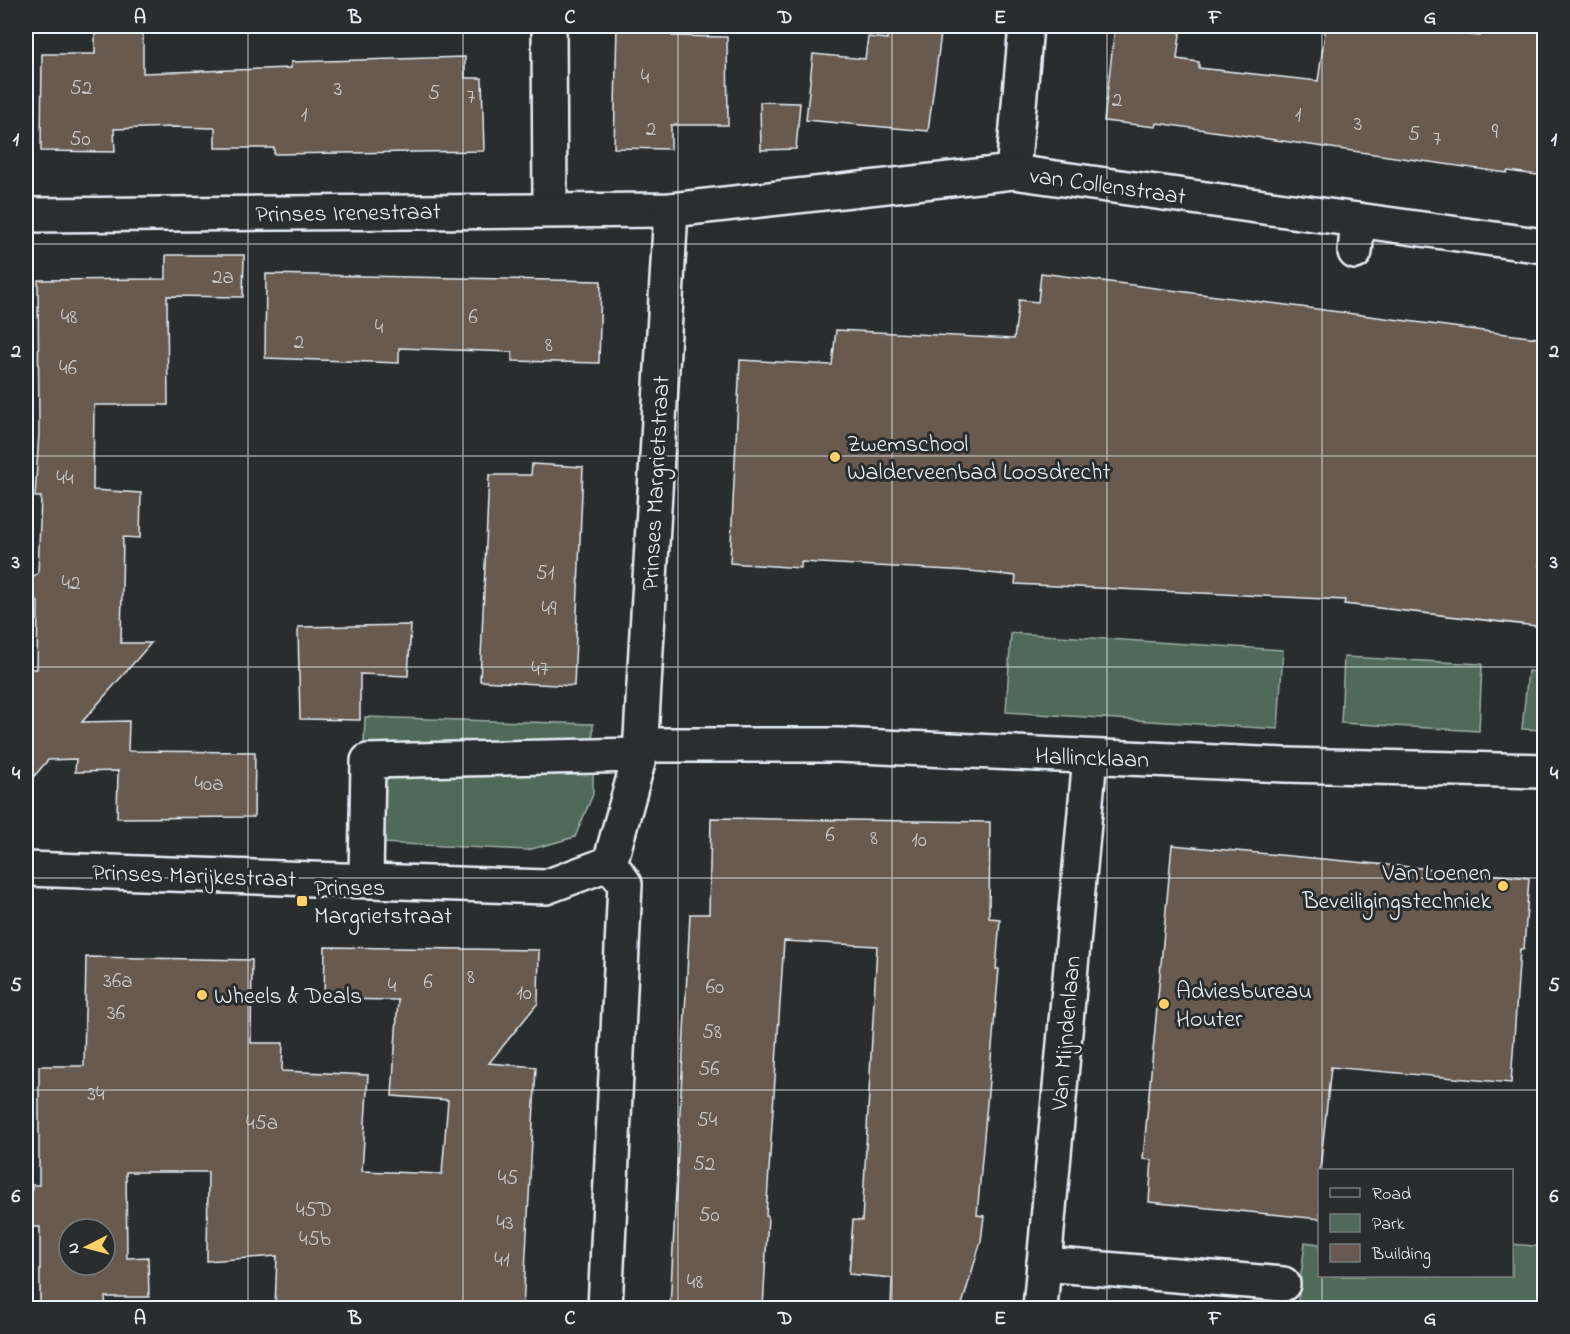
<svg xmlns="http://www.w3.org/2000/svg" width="1570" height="1334" font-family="'Indie Flower',sans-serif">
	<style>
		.green { fill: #4f6a59; stroke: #9caea8; stroke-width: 1.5 }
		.building { fill: #685a50; stroke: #e8f1f8; stroke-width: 1.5; fill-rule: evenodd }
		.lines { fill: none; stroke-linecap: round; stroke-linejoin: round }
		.minor-casing { stroke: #e8f1f8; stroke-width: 38 }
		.minor { stroke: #2a2d2e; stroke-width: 33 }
		.grid { fill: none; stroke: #e8f1f8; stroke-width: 1.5; stroke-opacity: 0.55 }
		.poi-dot { fill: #ffd166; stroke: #2a2d2e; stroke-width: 2 }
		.labels { text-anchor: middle; stroke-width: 6; stroke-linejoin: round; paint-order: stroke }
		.number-label { font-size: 21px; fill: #c8cbce }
		.street-label { font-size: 24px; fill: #e8f1f8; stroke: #2a2d2e }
		.poi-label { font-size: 24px; fill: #e8f1f8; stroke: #2a2d2e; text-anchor: start }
		.neatline { fill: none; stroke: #e8f1f8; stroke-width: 2 }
		.grid-label { font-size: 20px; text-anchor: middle; font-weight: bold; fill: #e8f1f8 }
	</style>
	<rect width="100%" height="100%" fill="#2a2d2e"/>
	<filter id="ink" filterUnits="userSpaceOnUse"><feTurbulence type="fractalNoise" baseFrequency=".0167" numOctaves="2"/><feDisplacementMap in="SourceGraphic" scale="12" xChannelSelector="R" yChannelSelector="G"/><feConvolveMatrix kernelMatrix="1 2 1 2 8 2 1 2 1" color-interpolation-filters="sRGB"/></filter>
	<g filter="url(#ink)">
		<g class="green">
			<path d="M1011,633L1283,650L1278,729L1006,712Z"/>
			<path d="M1344,657L1482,664L1479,731L1341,723Z"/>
			<path d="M1528,671L1544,673V730L1522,729Z"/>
			<path d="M365,717L593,724V794L575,837L528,850L360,842Z"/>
			<path d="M1305,1242L1319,1244L1320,1276H1512V1244L1544,1247V1308H1297Z"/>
		</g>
		<g class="building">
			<path d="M95,26H143V73L291,68V62L465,57V78H482L484,151L274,154V148H215V128L173,127L114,129L115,152L41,151L42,54H95Z"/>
			<path d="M617,26H672V36L727,37L728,125H671V149L614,148Z"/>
			<path d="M888,26H942L928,131L806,120L813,54L865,59L868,37L887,39Z"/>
			<path d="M1115,26H1181L1177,59L1199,62V68L1318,81L1326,26H1393L1480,36L1482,26H1545V176L1508,171L1507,173L1157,123L1156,127L1104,121Z"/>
			<path d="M760,102L800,103L796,149L761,150Z"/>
			<path d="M166,255H244L243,297L167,296L168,405H94L93,490L141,493L140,538L123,537L121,643H151L82,722L129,721L128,751L255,752L254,817L117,818L118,771L75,772L76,759L48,760L29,782L30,721H27V669H37L38,602L26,594V581L38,573L41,497H35L39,433L38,280L166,279Z"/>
			<path d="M1041,273L1545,339V517L1539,566H1545V627L1344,604L1345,600L1015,584L1016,576L970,571L801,562V568L730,563L740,360L832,365L836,330L1014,339L1019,300L1038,302Z"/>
			<path d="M266,274L601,281L599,363L512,361V352L399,348V363L265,358Z"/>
			<path d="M532,464L583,467L574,686L480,681L489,475H531Z"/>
			<path d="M411,625L408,676L360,674V720L300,719L298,627Z"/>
			<path d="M711,818L990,822L989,918L1000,919L996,969H999L977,1215L984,1216L981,1241L961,1308H891L892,1278L849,1274L853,1220L862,1221L877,946L784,941L766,1216H768L763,1308H670L690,914H709Z"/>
			<path d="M1172,845L1529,878L1524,949H1520L1511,1083L1331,1067L1320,1170V1219L1149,1202L1152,1160L1143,1159Z"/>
			<path d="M325,947L539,950L538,1003L489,1063L536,1067L523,1308H275L277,1256L207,1261L208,1172H126L127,1258L148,1257L149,1297H105L106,1308H40V1227H30L32,1185H39V1066H84L86,957L252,960L251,1043H283L282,1071L368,1075L362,1171L442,1174L448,1100L392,1096L398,1000L324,999ZM69,1229H105V1265H69Z"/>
		</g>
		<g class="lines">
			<g class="minor-casing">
				<g id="minor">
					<path d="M549,26L550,209"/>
					<path d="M1013,172L1026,26"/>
					<path d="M26,215L671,210L1013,172L1544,246"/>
					<path d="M1355,252L1358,220"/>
					<path d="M641,745H838L1284,765L1544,771"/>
					<path d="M26,869L546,887L610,863"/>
					<path d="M366,879L368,761L640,755"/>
					<path d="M1044,1264L1283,1284"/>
					<path d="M605,1308L625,884L610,863L640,755L671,210"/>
					<path d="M1040,1308L1090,757"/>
				</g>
			</g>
			<use href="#minor" class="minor"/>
		</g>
	</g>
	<path class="grid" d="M248,26V1308M463,26V1308M678,26V1308M892,26V1308M1107,26V1308M1322,26V1170M26,244H1544M26,456H1544M26,667H1544M26,878H1544M26,1090H1544M1322,1276V1308"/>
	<g class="poi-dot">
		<circle cx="835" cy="457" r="6"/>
		<circle cx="1503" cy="886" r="6"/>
		<rect x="296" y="895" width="12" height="12" rx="3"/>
		<circle cx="202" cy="995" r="6"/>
		<circle cx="1164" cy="1004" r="6"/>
	</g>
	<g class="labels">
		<g class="number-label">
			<text x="645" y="83">4</text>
			<text x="81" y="94">52</text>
			<text x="338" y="95">3</text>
			<text x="434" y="99">5</text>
			<text x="471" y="103">7</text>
			<text x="1117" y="106">2</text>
			<text x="304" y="121">1</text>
			<text x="1298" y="121">1</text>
			<text x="1358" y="130">3</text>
			<text x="651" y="135">2</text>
			<text x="1495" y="138">9</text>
			<text x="1414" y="140">5</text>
			<text x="80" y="145">50</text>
			<text x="1437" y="145">7</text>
			<text x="223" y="283">2a</text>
			<text x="69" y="323">48</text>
			<text x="473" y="323">6</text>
			<text x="379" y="333">4</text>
			<text x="299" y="348">2</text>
			<text x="549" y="351">8</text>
			<text x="68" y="374">46</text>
			<text x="65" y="484">44</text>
			<text x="545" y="579">51</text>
			<text x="71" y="589">42</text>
			<text x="549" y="615">49</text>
			<text x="540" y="675">47</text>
			<text x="209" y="790">40a</text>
			<text x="830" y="841">6</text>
			<text x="874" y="844">8</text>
			<text x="919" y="846">10</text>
			<text x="471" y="983">8</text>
			<text x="118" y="987">36a</text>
			<text x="428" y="988">6</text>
			<text x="392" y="992">4</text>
			<text x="715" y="993">60</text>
			<text x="524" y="999">10</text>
			<text x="116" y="1019">36</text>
			<text x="712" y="1038">58</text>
			<text x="709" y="1075">56</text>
			<text x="96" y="1100">34</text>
			<text x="707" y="1126">54</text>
			<text x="262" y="1129">45a</text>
			<text x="704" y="1170">52</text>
			<text x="508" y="1184">45</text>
			<text x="314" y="1216">45D</text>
			<text x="709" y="1221">50</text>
			<text x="505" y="1229">43</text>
			<text x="315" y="1245">45b</text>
			<text x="502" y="1266">41</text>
			<text x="695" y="1288">48</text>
		</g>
		<g class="street-label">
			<text transform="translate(1108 185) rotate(8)" y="8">van Collenstraat</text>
			<text transform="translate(348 212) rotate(-1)" y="8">Prinses Irenestraat</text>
			<text transform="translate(655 483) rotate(-87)" y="8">Prinses Margrietstraat</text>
			<text transform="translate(1092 757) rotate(2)" y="8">Hallincklaan</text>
			<text transform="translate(194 875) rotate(2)" y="8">Prinses Marijkestraat</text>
			<text transform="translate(1065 1033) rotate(-85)" y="8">Van Mijndenlaan</text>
		</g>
		<g class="poi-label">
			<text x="847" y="451">Zwemschool<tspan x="847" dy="28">Walderveenbad Loosdrecht</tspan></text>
			<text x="1491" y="880" text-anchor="end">Van Loenen<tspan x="1491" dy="28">Beveiligingstechniek</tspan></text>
			<text x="314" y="895">Prinses<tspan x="314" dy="28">Margrietstraat</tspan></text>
			<text x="1176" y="998">Adviesbureau<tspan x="1176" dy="28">Houter</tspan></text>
			<text x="214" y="1003">Wheels &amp; Deals</text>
		</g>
	</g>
	<rect width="1570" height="1334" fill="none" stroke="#2a2d2e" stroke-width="66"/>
	<rect x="1318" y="1169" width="195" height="108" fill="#2a2d2e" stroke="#767b7f" stroke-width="1.5"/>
	<rect x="1330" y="1188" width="30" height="9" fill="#2a2d2e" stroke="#767b7f" stroke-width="1.5"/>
	<text x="1372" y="1199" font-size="18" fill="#e8f1f8">Road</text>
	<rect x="1330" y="1214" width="30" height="18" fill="#4f6a59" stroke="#767b7f" stroke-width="1.5"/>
	<text x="1372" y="1229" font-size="18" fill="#e8f1f8">Park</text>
	<rect x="1330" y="1244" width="30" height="18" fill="#685a50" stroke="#767b7f" stroke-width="1.5"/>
	<text x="1372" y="1259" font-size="18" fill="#e8f1f8">Building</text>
	<g transform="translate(87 1247) rotate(264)"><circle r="28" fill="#2a2d2e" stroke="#767b7f" stroke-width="1.5"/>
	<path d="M0-4.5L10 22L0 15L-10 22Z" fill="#ffd166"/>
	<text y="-9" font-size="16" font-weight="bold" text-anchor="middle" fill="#e8f1f8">N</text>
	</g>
	<rect x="33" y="33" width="1504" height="1268" class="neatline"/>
	<g class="grid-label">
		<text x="140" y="23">A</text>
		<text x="355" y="23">B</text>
		<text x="570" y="23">C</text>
		<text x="785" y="23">D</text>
		<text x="1000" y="23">E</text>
		<text x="1215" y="23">F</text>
		<text x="1430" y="23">G</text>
		<text x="16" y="145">1</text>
		<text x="1554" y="145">1</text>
		<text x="16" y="357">2</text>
		<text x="1554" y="357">2</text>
		<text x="16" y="568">3</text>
		<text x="1554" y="568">3</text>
		<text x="16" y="779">4</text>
		<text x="1554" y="779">4</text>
		<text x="16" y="991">5</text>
		<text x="1554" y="991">5</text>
		<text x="16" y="1202">6</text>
		<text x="1554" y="1202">6</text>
		<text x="140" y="1324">A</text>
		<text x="355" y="1324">B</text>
		<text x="570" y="1324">C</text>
		<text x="785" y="1324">D</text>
		<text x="1000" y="1324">E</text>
		<text x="1215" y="1324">F</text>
		<text x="1430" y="1324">G</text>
	</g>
</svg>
